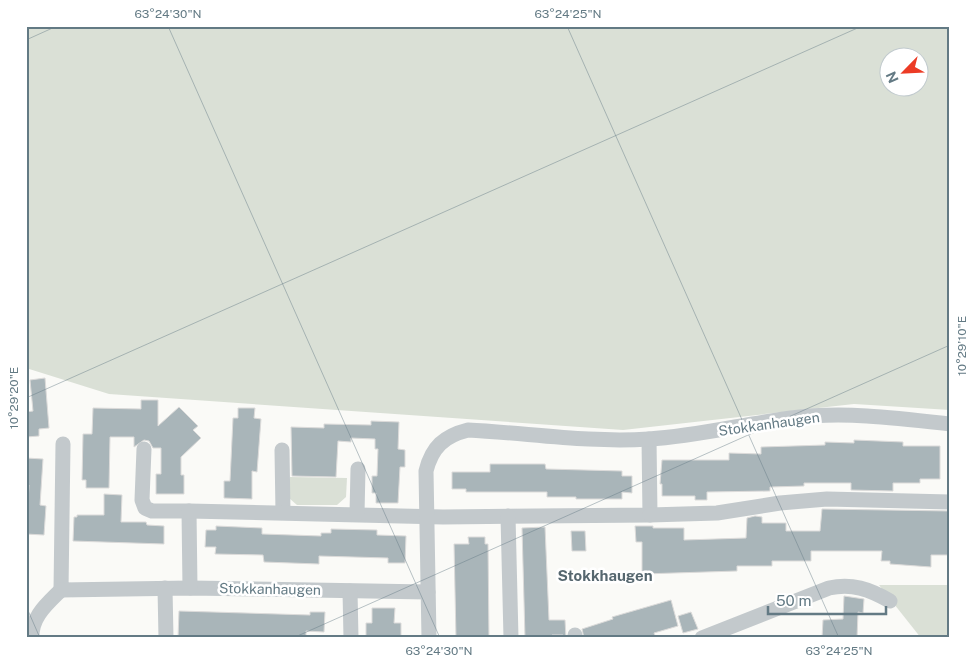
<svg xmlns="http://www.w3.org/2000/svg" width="976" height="664" font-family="'Public Sans',sans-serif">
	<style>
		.green { fill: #dae0d6; fill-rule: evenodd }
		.building { fill: #a9b5b9; stroke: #dcdbda }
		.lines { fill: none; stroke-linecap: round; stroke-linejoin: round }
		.minor { stroke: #c3c9cc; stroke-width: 15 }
		.ticks { fill: none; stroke: #637a84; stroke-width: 1; stroke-opacity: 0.45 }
		.labels { text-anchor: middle; stroke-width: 5; stroke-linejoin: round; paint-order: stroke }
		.street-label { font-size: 14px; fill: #637a84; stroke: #fff }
		.neighbourhood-label { font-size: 15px; font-weight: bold; fill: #56676f; stroke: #fff }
		.neatline { fill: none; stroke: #637a84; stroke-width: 2 }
		.ticks-label { font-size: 12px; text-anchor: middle; fill: #637a84 }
	</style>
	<rect width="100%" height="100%" fill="#fafaf7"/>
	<g class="green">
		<path d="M26,26H950V410L854,404L623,430L109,394L26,368ZM888,58H918V88H888Z"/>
		<path d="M290,477L347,478L346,497L337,505H297L289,498Z"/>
		<path d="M879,585H950V638H921Z"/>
	</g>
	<g class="building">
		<path d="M45,378L49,428L39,429V436L26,437V412L33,411L30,380Z"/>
		<path d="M141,400H158V426L179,407L198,426L193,430L201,438L181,457V475H184V494H156V474H161V448H153L149,441L144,440L134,447V437H110L109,488H86V480H82L83,434H92L93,408L141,409Z"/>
		<path d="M238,408H255L254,418L261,419L257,472L252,471V499L224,498V481H230L233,418H238Z"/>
		<path d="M371,421L399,422L398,449L405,450V467H400L398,503H376V493H372V476H377L378,449H375V439L351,438V442L338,441L336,477L292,476L291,427L324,428V424L371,425Z"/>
		<path d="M854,440L903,442V446H940V479H920V483H893V491L851,490V483H804V486L770,487V491L707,492V500H695V496H662V484H660L662,460H729V453L761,454V447L825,445V442L854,443Z"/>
		<path d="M26,458L43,459L40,505L46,506L44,535L26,534L29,485H26Z"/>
		<path d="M490,464H545L546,469L622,471V476H632V493L622,492V499H576V497H547V492H466V489H452V472H490Z"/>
		<path d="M104,494L122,495L121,522H146L147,525L164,526V544L73,541L74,517H77V515H104Z"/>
		<path d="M822,509L950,511V555H931V567L890,564V561H881L882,551H811V561H772V566H737V571L642,574V542H636L635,526H653V528H684V540L746,538L747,518L755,516L762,517V523H786V531H820Z"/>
		<path d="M216,526L262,528V534L321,536V533H331V529L377,530V535L406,536L405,563H388V558L319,556V564L264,562L263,555L215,554L216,547H205L206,530H216Z"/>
		<path d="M545,527L549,620H565L566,638L563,635H552V638H525L522,528Z"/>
		<path d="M571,531H585L586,551H572Z"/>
		<path d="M468,537H485V544H488L489,638H456L454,544H469Z"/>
		<path d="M844,596L864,599L863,613L858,612L857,638H822L823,620L843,619Z"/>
		<path d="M671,600L678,626L654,633L656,638H626L625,636L584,638L582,629L613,619L612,617Z"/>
		<path d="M372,608H395L394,623H401V638H366V623H372Z"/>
		<path d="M179,611L310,615V612H325L324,632L306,631V638H178Z"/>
		<path d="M691,612L698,629L683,633L678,616Z"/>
	</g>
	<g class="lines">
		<g class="minor">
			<path d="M63,444L61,590L190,588L428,592"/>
			<path d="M144,449L142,500L145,508L152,511H189L190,588"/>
			<path d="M282,450L283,512"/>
			<path d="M189,511L443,517L650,515L649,439"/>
			<path d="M357,514L358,469"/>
			<path d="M650,515L717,513L780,503L827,499L950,502"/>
			<path d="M508,516L511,638"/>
			<path d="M165,588L166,638"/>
			<path d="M350,591L351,638"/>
			<path d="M575,635V638"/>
			<path d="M32,638C31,617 47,604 61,590"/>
			<path d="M429,638L426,471C432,447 444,436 468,430C528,433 589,443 649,439C697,436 744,424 791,418C843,411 898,418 950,424"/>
			<path d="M702,638L829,588C852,583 869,589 890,601"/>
		</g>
	</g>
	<path class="ticks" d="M168,26L440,638M567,26L839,638M26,40L57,26M26,398L862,26M26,606L40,638M293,638L950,345"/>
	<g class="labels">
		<g class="street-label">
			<text transform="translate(769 424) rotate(-8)" y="5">Stokkanhaugen</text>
			<text transform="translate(270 589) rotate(1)" y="5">Stokkanhaugen</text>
		</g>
		<g class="neighbourhood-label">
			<text x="605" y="581">Stokkhaugen</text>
		</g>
	</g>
	<rect width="976" height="664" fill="none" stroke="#ffffff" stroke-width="55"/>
	<g transform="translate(904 72) rotate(246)"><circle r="24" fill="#ffffff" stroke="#c1cace"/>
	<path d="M0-4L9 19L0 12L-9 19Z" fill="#ec3b25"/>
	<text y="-8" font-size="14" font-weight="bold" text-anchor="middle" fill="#637a84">N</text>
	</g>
	<path d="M768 606v8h118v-8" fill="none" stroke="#637a84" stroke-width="2.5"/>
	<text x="776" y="606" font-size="15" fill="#637a84" stroke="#ffffff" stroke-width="4" paint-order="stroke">50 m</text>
	<rect x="28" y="28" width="920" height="608" class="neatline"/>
	<g class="ticks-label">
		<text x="168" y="18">63°24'30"N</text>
		<text x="568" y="18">63°24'25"N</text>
		<text transform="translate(962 346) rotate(-90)" y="4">10°29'10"E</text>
		<text transform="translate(14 398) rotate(-90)" y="4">10°29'20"E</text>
		<text x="439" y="655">63°24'30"N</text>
		<text x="839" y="655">63°24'25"N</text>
	</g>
</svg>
